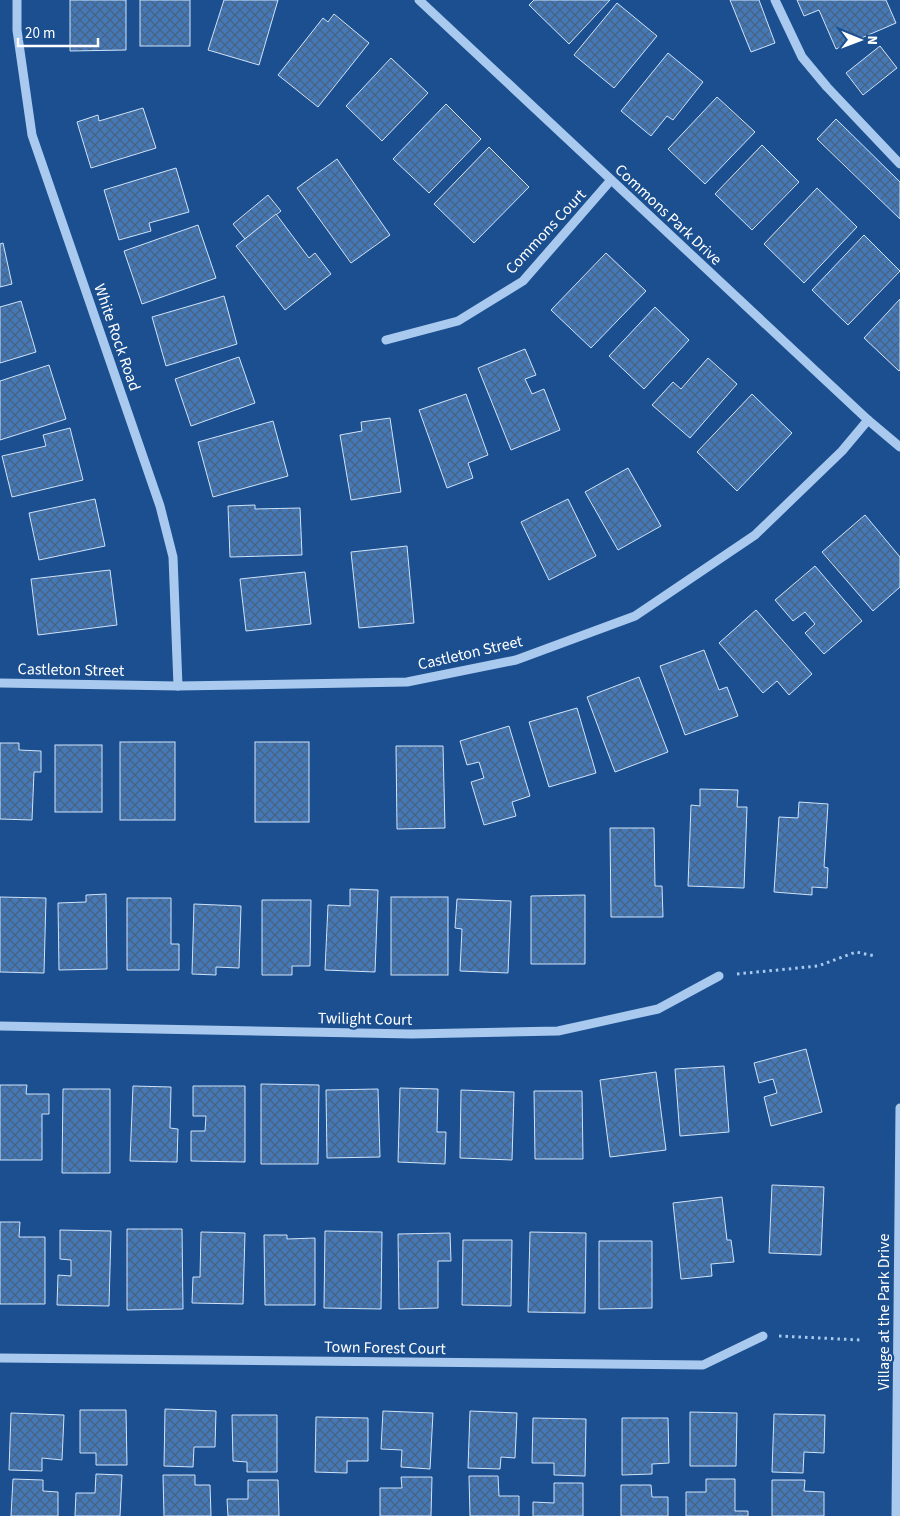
<svg xmlns="http://www.w3.org/2000/svg" width="900" height="1516" font-family="'Source Sans 3',sans-serif">
	<style>
		.building { fill: url(#building-cross-hatch); stroke: #cfe3fa }
		.lines { fill: none; stroke-linecap: round; stroke-linejoin: round }
		.path { stroke: #a9c9ee; stroke-width: 3; stroke-dasharray: 2.5 4; stroke-linecap: butt }
		.minor { stroke: #a9c9ee; stroke-width: 9 }
		.labels { text-anchor: middle; stroke-width: 4.5; stroke-linejoin: round; paint-order: stroke }
		.street-label { font-size: 16px; fill: #fff; stroke: #1b4f8f }
	</style>
	<defs>
		<pattern id="building-cross-hatch" width="8" height="8" patternUnits="userSpaceOnUse" patternTransform="scale(1.25)"><rect width="8" height="8" fill="#4478b7"/><path d="M0 0l8 8M0 8l8-8" fill="none" stroke="#486282"/></pattern>
	</defs>
	<rect width="100%" height="100%" fill="#1b4f8f"/>
	<g class="building">
		<path d="M70,0H126V50L70,51Z"/>
		<rect x="140" y="0" width="50" height="46"/>
		<path d="M224,0H278L259,65L208,50Z"/>
		<path d="M534,0H610L569,44L529,5Z"/>
		<path d="M730,0H759L775,43L751,52Z"/>
		<path d="M797,0H886L896,23L836,49L819,10L804,16Z"/>
		<path d="M617,3L657,36L614,88L574,55Z"/>
		<path d="M334,14L369,43L318,107L278,75L323,18L328,22Z"/>
		<path d="M880,46L897,68L863,95L846,73Z"/>
		<path d="M668,53L703,82L673,120L667,116L651,136L621,111Z"/>
		<path d="M391,58L428,93L382,141L346,106Z"/>
		<path d="M717,97L755,132L705,184L668,149Z"/>
		<path d="M446,104L481,139L429,193L393,159Z"/>
		<path d="M143,108L156,148L91,168L77,122L98,115L99,121Z"/>
		<path d="M836,119L900,182V219L817,139Z"/>
		<path d="M762,145L799,182L752,230L715,194Z"/>
		<path d="M489,147L529,187L474,243L434,204Z"/>
		<path d="M337,159L390,235L351,263L297,188Z"/>
		<path d="M176,168L189,212L149,223L151,231L119,240L104,190Z"/>
		<path d="M817,188L857,227L804,283L764,244Z"/>
		<path d="M268,195L281,211L245,239L233,224Z"/>
		<path d="M276,214L309,258L315,253L331,274L285,310L236,246Z"/>
		<path d="M198,225L216,278L142,304L124,251Z"/>
		<path d="M864,235L900,271L848,325L812,290Z"/>
		<path d="M3,243L12,284L0,287V244Z"/>
		<path d="M606,253L646,291L591,348L551,310Z"/>
		<path d="M224,296L237,344L166,366L152,317Z"/>
		<path d="M900,299V370L899,371L864,338Z"/>
		<path d="M21,301L36,352L0,363V307Z"/>
		<path d="M655,307L689,340L644,389L609,356Z"/>
		<path d="M525,349L536,375L525,379L532,394L544,389L560,430L511,450L478,368Z"/>
		<path d="M239,357L255,403L191,426L175,379Z"/>
		<path d="M708,358L737,384L690,438L652,405L673,382L681,389Z"/>
		<path d="M49,365L66,419L0,440V381Z"/>
		<path d="M466,394L488,455L468,463L473,478L447,488L419,410Z"/>
		<path d="M752,394L792,433L737,491L697,452Z"/>
		<path d="M390,418L401,492L351,500L340,435L362,431L361,422Z"/>
		<path d="M273,421L288,476L213,497L198,442Z"/>
		<path d="M70,428L83,480L12,497L2,456L46,446L43,435Z"/>
		<path d="M628,468L661,526L618,550L585,492Z"/>
		<path d="M95,499L105,546L39,560L29,513Z"/>
		<path d="M568,499L596,556L549,580L521,522Z"/>
		<path d="M255,505V509L300,508L302,555L230,557L228,506Z"/>
		<path d="M865,515L900,557V587L873,611L822,552Z"/>
		<path d="M407,546L414,623L359,628L351,552Z"/>
		<path d="M815,566L862,621L824,654L805,633L815,624L805,612L793,621L775,600Z"/>
		<path d="M110,570L117,625L38,635L31,579Z"/>
		<path d="M305,572L311,624L246,631L240,579Z"/>
		<path d="M756,610L812,674L789,695L777,681L763,693L719,643Z"/>
		<path d="M704,650L719,690L727,687L738,716L685,735L660,666Z"/>
		<path d="M639,677L668,752L615,772L587,697Z"/>
		<path d="M577,708L596,773L549,787L529,722Z"/>
		<path d="M509,726L530,796L512,802L516,816L484,825L471,782L484,778L479,762L467,765L460,741Z"/>
		<rect x="120" y="742" width="55" height="78"/>
		<rect x="255" y="742" width="54" height="80"/>
		<path d="M0,743H19V750L41,751V772H34L32,820L0,819Z"/>
		<rect x="55" y="745" width="47" height="67"/>
		<path d="M396,746H443L445,828L397,829Z"/>
		<path d="M700,789L738,790L737,807H747L744,888L688,886L691,805L700,806Z"/>
		<path d="M799,802L828,804L824,867L828,868L827,888L812,887V895L774,892L779,817L798,818Z"/>
		<path d="M610,828H654L655,886H662L663,917H611Z"/>
		<path d="M350,889L378,890L375,972L325,970L328,905L350,906Z"/>
		<path d="M106,894L107,969L59,970L58,903L86,902V895Z"/>
		<path d="M585,895V964H531V896Z"/>
		<path d="M0,897L46,898L44,973L0,972Z"/>
		<rect x="391" y="897" width="57" height="78"/>
		<path d="M127,898H171V944H179V970H127Z"/>
		<path d="M457,899L511,901L508,973L460,971L462,929L455,928Z"/>
		<path d="M262,900H311L310,966H292V975H262Z"/>
		<path d="M194,904L241,906L239,968L216,967V975L192,974Z"/>
		<path d="M806,1049L822,1112L771,1126L764,1097L777,1093L773,1079L759,1083L754,1063Z"/>
		<path d="M724,1066L729,1132L680,1136L675,1069Z"/>
		<path d="M656,1072L666,1150L610,1157L600,1080Z"/>
		<path d="M261,1084L319,1085L318,1164H261Z"/>
		<path d="M0,1085H27L26,1094H49V1114H42V1160H0Z"/>
		<path d="M133,1086L171,1087L170,1128L178,1129L177,1162L130,1161Z"/>
		<path d="M193,1086H245V1162L191,1161V1131H205L206,1116H193Z"/>
		<path d="M400,1088L438,1089L437,1132H446L445,1164L398,1162Z"/>
		<path d="M63,1089H110V1173H62Z"/>
		<path d="M378,1089L380,1157L327,1158L326,1090Z"/>
		<path d="M461,1090L514,1092L512,1160L460,1158Z"/>
		<path d="M534,1091H582L583,1159H535Z"/>
		<path d="M772,1185L824,1187L821,1255L769,1253Z"/>
		<path d="M722,1197L727,1240H731L734,1262L711,1264L712,1276L681,1279L673,1203Z"/>
		<path d="M0,1222H20L19,1237H45V1304H0Z"/>
		<path d="M127,1229H182L183,1309L127,1310Z"/>
		<path d="M60,1230L111,1231L109,1306L57,1305L58,1275L71,1276V1260L60,1259Z"/>
		<path d="M325,1231L382,1232L381,1309L324,1308Z"/>
		<path d="M201,1232L245,1233L243,1304L192,1303L193,1277H200Z"/>
		<path d="M530,1232L586,1233L585,1313L528,1312Z"/>
		<path d="M450,1233L451,1261H438V1308L399,1309L398,1234Z"/>
		<path d="M264,1235H287V1239L315,1238V1305H265Z"/>
		<path d="M463,1240H512L511,1306L462,1305Z"/>
		<path d="M599,1241H652V1308L599,1309Z"/>
		<path d="M165,1409L216,1411L215,1447H194L193,1467L164,1466Z"/>
		<path d="M80,1410H126L127,1465H96V1453H80Z"/>
		<path d="M383,1411L433,1413L430,1469L401,1467L402,1450L381,1449Z"/>
		<path d="M470,1411L517,1413L515,1458L501,1457L500,1469L468,1468Z"/>
		<path d="M690,1412L737,1413L736,1466H690Z"/>
		<path d="M11,1413L64,1415L62,1460L42,1458V1471L9,1470Z"/>
		<path d="M774,1414L825,1415L824,1453L804,1452L803,1473L772,1472Z"/>
		<path d="M232,1415H277V1472H247V1462L233,1461Z"/>
		<path d="M316,1417L368,1418V1461H347V1473L315,1472Z"/>
		<path d="M533,1418L586,1419L585,1476L554,1475V1463H532Z"/>
		<path d="M622,1418H668L669,1463L652,1464V1474L622,1475Z"/>
		<path d="M96,1474L122,1475L120,1516H75L76,1493H95Z"/>
		<path d="M163,1475H195V1485H210L211,1516H164Z"/>
		<path d="M469,1476H498L499,1496H519V1516H470Z"/>
		<path d="M401,1477H432L431,1516H380V1488H402Z"/>
		<path d="M13,1479L43,1480V1491L58,1492V1516H11Z"/>
		<path d="M706,1479H735V1511H748V1516H686V1492H706Z"/>
		<path d="M248,1480H278L279,1516H228L227,1499H248Z"/>
		<path d="M772,1480H805L804,1491L824,1492V1516H772Z"/>
		<path d="M554,1483H583V1516H533V1502L554,1503Z"/>
		<path d="M621,1485H651L652,1497H668V1516H621Z"/>
	</g>
	<g class="lines">
		<g class="path">
			<path d="M737,974L818,966L856,952L875,956"/>
			<path d="M779,1336L860,1340"/>
		</g>
		<g class="minor">
			<path d="M17,0V30L32,135L160,506L173,557L178,686"/>
			<path d="M419,0L868,420L900,447"/>
			<path d="M775,0L802,57L827,87L900,164"/>
			<path d="M386,340L458,321L523,281L611,180"/>
			<path d="M0,683L178,686L407,682L516,660L635,616L755,535L842,451L868,420"/>
			<path d="M0,1026L412,1034L558,1031L658,1009L719,976"/>
			<path d="M0,1358L703,1365L763,1336"/>
			<path d="M896,1516L900,1108"/>
		</g>
	</g>
	<g class="labels">
		<g class="street-label">
			<text transform="translate(669 214) rotate(43)" y="6">Commons Park Drive</text>
			<text transform="translate(545 231) rotate(-47)" y="6">Commons Court</text>
			<text transform="translate(118 337) rotate(71)" y="6">White Rock Road</text>
			<text transform="translate(470 652) rotate(-13)" y="6">Castleton Street</text>
			<text transform="translate(71 669) rotate(1)" y="6">Castleton Street</text>
			<text transform="translate(365 1018) rotate(1)" y="6">Twilight Court</text>
			<text transform="translate(883 1312) rotate(-90)" y="6">Village at the Park Drive</text>
			<text transform="translate(385 1347) rotate(1)" y="6">Town Forest Court</text>
		</g>
	</g>
	<g transform="translate(860 40) rotate(91)" stroke="#1b4f8f" stroke-width="4" paint-order="stroke">
	<path d="M0-4L9 19L0 12L-9 19Z" fill="#ffffff"/>
	<text y="-8" font-size="14" font-weight="bold" text-anchor="middle" fill="#ffffff">N</text>
	</g>
	<path d="M18 38v8h80v-8" fill="none" stroke="#ffffff" stroke-width="2.5"/>
	<text x="25" y="38" font-size="15" fill="#ffffff" stroke="#1b4f8f" stroke-width="4" paint-order="stroke">20 m</text>
</svg>
